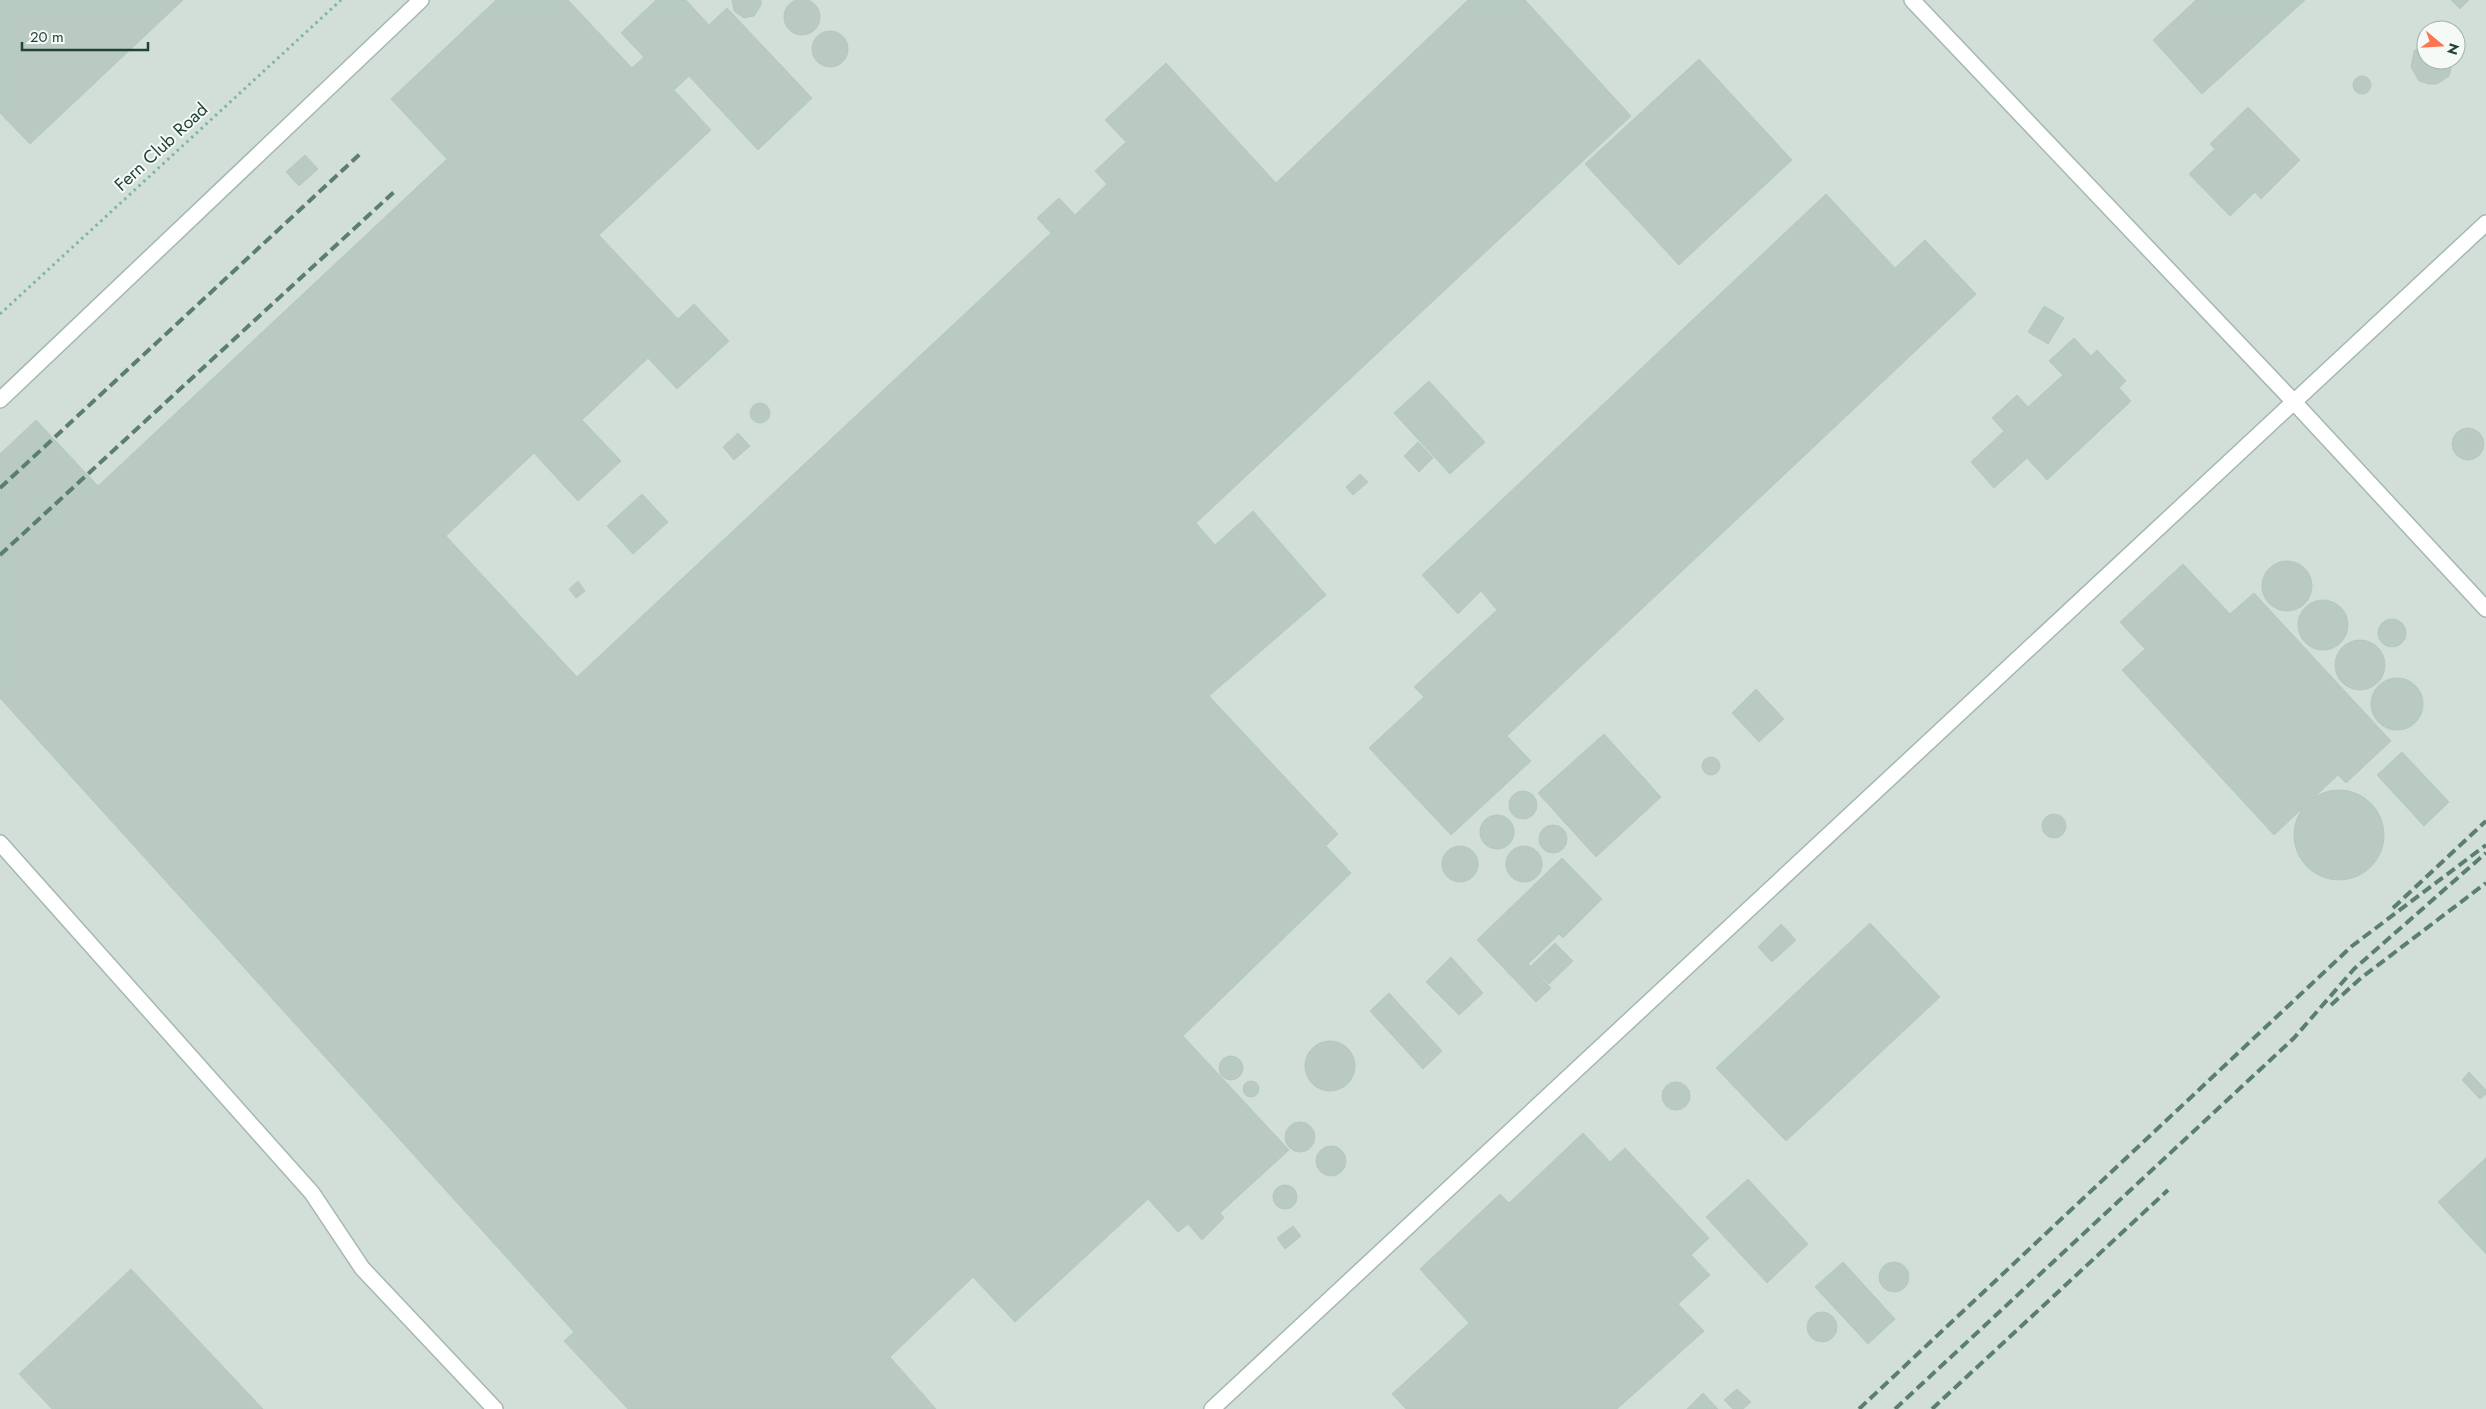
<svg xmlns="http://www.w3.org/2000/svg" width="2486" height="1409" font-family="Jost,sans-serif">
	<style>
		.built { fill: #d1dfd8; fill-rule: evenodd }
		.building { fill: #b8cac2; stroke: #b5c9c0 }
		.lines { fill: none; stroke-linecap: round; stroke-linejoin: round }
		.lane-casing { stroke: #a5b8b0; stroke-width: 18 }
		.path { stroke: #81b5a3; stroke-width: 3; stroke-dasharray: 2.5 4; stroke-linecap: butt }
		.lane { stroke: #fff; stroke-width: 15 }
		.rail { stroke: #5b7e73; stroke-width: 4; stroke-dasharray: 10 5; stroke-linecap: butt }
		.labels { text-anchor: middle; stroke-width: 4; stroke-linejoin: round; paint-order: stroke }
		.street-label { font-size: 18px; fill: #214238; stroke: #f5faf7 }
	</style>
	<rect width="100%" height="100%" fill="#e3efe9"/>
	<path class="built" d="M0,0H2486V1409H0ZM2426,30H2456V60H2426Z"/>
	<g class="building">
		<circle cx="802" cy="17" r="18"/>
		<path d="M0,0H183L30,144L0,113Z"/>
		<path d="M496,0H568L632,68L644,57L621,33L656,0H686L709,25L727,8L812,98L758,150L689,76L674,90L711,130L599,235L678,319L694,304L729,341L677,389L648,358L582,420L621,461L578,501L534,453L446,536L577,677L1051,233L1037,218L1059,198L1075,215L1107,184L1095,171L1126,142L1105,120L1166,63L1276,183L1468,0H1525L1631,116L1196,523L1215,545L1253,511L1326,595L1209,696L1338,834L1326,846L1351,873L1183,1036L1289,1150L1220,1213L1224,1218L1202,1240L1188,1224L1178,1232L1148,1199L1015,1322L973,1277L890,1357L936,1409H628L564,1341L574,1332L0,698V454L36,420L98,486L447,159L391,99Z"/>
		<path d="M732,0H761V5L754,16L744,18L734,11Z"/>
		<path d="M2196,0H2305L2202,94L2153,40Z"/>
		<path d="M2451,0H2469L2460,9Z"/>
		<circle cx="830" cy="49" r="18"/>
		<path d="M2426,43V60L2453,61L2449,76L2437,84H2429L2419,81L2411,67L2414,51Z"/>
		<path d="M1699,59L1792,160L1679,265L1585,164Z"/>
		<circle cx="2362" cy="85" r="9"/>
		<path d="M2248,107L2300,160L2261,199L2255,192L2230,216L2189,174L2215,149L2210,144Z"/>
		<path d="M305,155L318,169L299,186L286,172Z"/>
		<path d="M1826,194L1895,268L1925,240L1976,294L1507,736L1531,761L1451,835L1369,748L1424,697L1414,687L1497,610L1481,591L1458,614L1422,575Z"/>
		<path d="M2044,306L2064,318L2048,344L2028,332Z"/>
		<path d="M2074,338L2091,356L2097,350L2126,381L2119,388L2131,401L2047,480L2027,458L1994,488L1971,462L2004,431L1992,418L2017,395L2028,407L2063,375L2049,361Z"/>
		<path d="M1429,381L1485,442L1450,474L1394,413Z"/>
		<circle cx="760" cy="413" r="10"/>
		<circle cx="2468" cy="444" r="16"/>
		<path d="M738,433L750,446L734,460L723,447Z"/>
		<path d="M1418,442L1433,458L1419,472L1404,456Z"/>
		<path d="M1360,474L1368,482L1353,495L1346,487Z"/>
		<path d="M642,494L668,522L633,554L607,526Z"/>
		<circle cx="2287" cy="586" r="25"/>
		<path d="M2183,564L2230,614L2254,593L2391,741L2346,783L2338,775L2274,835L2122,670L2145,649L2120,622Z"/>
		<path d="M578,581L585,591L576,598L569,589Z"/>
		<circle cx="2323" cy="625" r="25"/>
		<circle cx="2392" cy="633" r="14"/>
		<circle cx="2360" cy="665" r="25"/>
		<circle cx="2397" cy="704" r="26"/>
		<path d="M1756,689L1784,719L1759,742L1732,713Z"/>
		<path d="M1604,734L1661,797L1596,857L1538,793Z"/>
		<path d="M2402,752L2449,802L2424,826L2377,775Z"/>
		<circle cx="1711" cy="766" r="9"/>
		<circle cx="2339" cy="835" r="45"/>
		<circle cx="1523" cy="805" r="14"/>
		<circle cx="2054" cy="826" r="12"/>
		<circle cx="1497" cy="832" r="17"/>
		<circle cx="1553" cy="839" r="14"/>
		<circle cx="1460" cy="864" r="18"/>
		<circle cx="1524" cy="864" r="18"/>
		<path d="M1562,858L1602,899L1563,938L1559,934L1528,964L1551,988L1536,1002L1477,940Z"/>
		<path d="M1870,923L1940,997L1786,1141L1716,1068Z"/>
		<path d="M1781,924L1796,940L1772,962L1758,947Z"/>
		<path d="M1555,943L1573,961L1549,984L1531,966Z"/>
		<path d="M1451,957L1483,993L1459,1015L1426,982Z"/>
		<path d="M1389,993L1442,1051L1423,1069L1370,1011Z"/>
		<circle cx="1330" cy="1066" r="25"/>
		<circle cx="1231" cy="1068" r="12"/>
		<path d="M2469,1072L2486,1090V1094L2480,1099L2462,1080Z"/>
		<circle cx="1251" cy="1089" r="8"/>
		<circle cx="1676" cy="1096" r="14"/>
		<circle cx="1300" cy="1137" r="15"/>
		<path d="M1583,1133L1610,1162L1625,1148L1709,1238L1691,1255L1710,1275L1678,1304L1704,1331L1617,1409H1406L1392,1394L1469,1323L1420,1269L1500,1194L1509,1203Z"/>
		<circle cx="1331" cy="1161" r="15"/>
		<path d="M2486,1158V1254L2438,1202Z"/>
		<path d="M1748,1179L1808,1244L1767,1283L1706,1217Z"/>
		<circle cx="1285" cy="1197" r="12"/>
		<path d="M1293,1226L1301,1236L1285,1249L1277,1238Z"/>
		<path d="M1843,1262L1895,1319L1868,1344L1815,1287Z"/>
		<circle cx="1894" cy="1277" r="15"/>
		<path d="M131,1269L263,1409H52L19,1374Z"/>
		<circle cx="1822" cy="1327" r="15"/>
		<path d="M1737,1389L1751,1402L1743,1409H1733L1724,1400Z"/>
		<path d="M1703,1393L1718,1409H1687Z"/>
	</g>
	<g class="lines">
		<g class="lane-casing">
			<g id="lane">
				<path d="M1912,0L2294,402L2486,609"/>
				<path d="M0,400L421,0"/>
				<path d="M0,843L312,1193L362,1268L495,1409"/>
				<path d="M1212,1409L2486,223"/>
			</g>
		</g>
		<path class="path" d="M0,314L341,0"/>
		<use href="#lane" class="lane"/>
		<g class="rail">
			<path d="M0,488L360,154"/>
			<path d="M0,555L395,191"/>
			<path d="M2393,908L2486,821"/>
			<path d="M2331,1005L2361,978L2486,883"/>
			<path d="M1859,1409L2352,946L2486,845"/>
			<path d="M1895,1409L2294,1038L2354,969L2486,853"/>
			<path d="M1932,1409L2168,1190"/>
		</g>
	</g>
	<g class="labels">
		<g class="street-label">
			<text transform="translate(161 147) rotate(-43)" y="6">Fern Club Road</text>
		</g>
	</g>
	<g transform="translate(2441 45) rotate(108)"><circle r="24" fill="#f5faf7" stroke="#a0b0ab"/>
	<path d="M0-4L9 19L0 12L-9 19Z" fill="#ff7551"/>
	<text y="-8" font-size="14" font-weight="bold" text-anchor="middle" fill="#214238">N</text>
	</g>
	<path d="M22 42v8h126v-8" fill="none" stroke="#214238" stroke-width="2.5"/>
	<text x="30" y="42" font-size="15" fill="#214238" stroke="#f5faf7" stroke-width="4" paint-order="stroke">20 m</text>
</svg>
